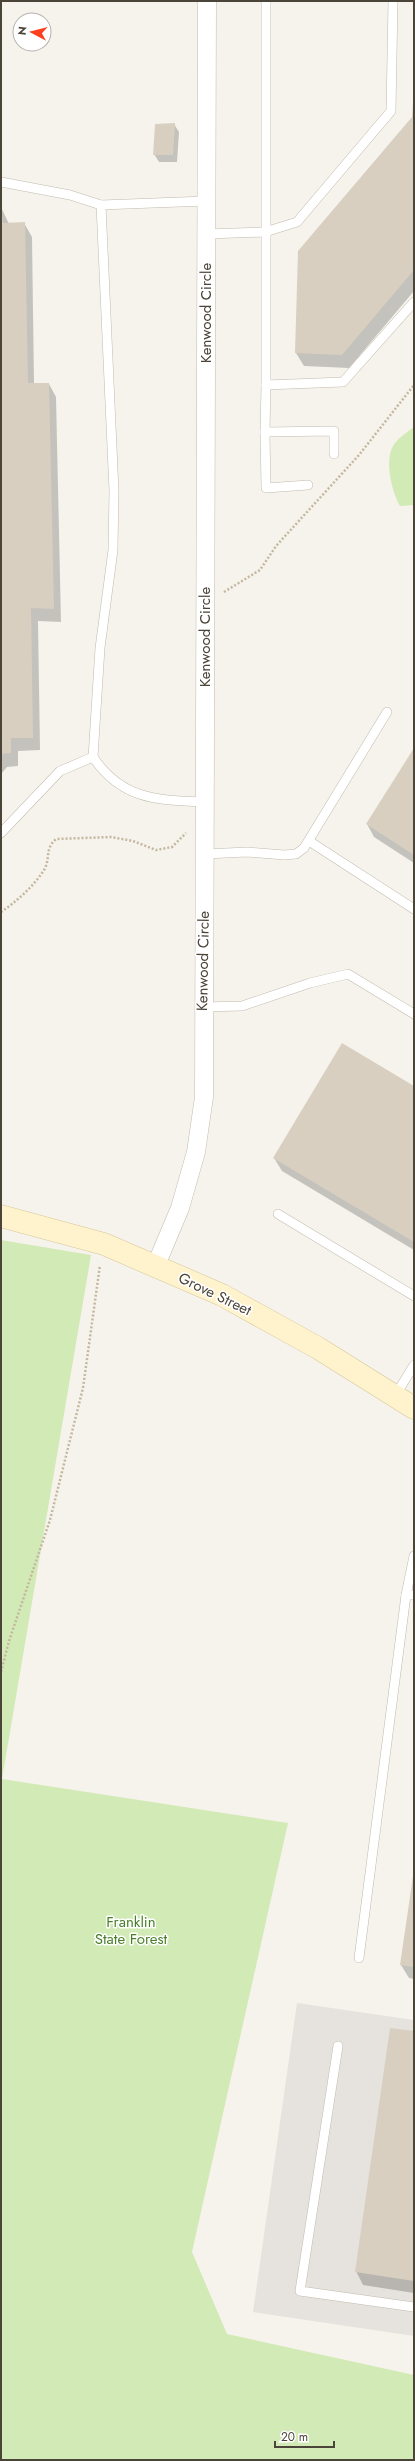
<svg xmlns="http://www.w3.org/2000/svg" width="415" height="2461" font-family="Jost,sans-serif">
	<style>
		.industrial { fill: #e6e2dd }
		.green { fill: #d2eab5 }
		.shadow { fill: #0003 }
		.building { fill: #d8cfc1 }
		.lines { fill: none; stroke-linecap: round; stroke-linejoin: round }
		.lane-casing { stroke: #c2bbae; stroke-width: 10 }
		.street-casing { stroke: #c2bbae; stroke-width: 19 }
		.secondary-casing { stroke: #d6c79b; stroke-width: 23 }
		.path { stroke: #c4b79f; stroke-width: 2.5; stroke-dasharray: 2 2; stroke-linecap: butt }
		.lane { stroke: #fff; stroke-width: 9 }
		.street { stroke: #fff; stroke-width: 18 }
		.secondary { stroke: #fff3cd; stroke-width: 22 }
		.labels { text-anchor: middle; stroke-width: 3; stroke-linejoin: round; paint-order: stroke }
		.street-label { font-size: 15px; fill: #4b4439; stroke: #fff }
		.park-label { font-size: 15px; fill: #4a7f2a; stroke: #fff }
	</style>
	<rect width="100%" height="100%" fill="#f6f3ec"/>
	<path class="industrial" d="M297,2003L414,2020V2336L253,2312Z"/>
	<g class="green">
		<path d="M414,427V505L400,506C392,492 385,464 392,448C396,439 406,433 414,427Z"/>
		<path d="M1,1240L91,1255L2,1779L288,1823L192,2252L227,2334L414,2375V2460H1Z"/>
	</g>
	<g class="shadow">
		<path d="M414,94V291L349,368L304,366L296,353L299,252L413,117Z"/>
		<path d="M174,124L179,132L177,162H159L154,154Z"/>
		<path d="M1,207L9,224L24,223L32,237L34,384H49L56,397L61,622L38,621L40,750L18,751V766L7,767L1,774Z"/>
		<path d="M414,750V863L374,837L367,824Z"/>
		<path d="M414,1087V1250L282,1171L274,1158Z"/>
		<path d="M414,1877V1979L409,1978L401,1965Z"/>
		<path d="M414,2032V2293L363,2285L356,2271Z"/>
	</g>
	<g class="building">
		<path d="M413,102L414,270L342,355L295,353L298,251L412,117Z"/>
		<path d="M175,123L173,155H153L155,124Z"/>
		<path d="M1,206L3,223L25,222L28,383H49L54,609L31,608L33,738H11V753L1,754Z"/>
		<path d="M414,748V855L366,824Z"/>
		<path d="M342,1043L414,1086V1242L273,1158Z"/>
		<path d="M413,1876H414V1967L400,1965Z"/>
		<path d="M390,2028L414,2031V2281L355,2272Z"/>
	</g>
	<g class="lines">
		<g class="lane-casing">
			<g id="lane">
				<path d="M266,1V385L343,382L414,302"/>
				<path d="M1,182L70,195L101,205"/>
				<path d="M206,234L265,232L297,222L391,111L393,1"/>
				<path d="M266,385L265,432L334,431V454"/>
				<path d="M265,432L266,488L308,485"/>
				<path d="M204,802C157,800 122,800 93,757L100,648L113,550L114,491L101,205L206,201"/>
				<path d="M1,833L60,771L93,757"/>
				<path d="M309,841L414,909"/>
				<path d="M205,854L247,852L284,855L296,854L304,848L387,712"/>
				<path d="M203,1007L242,1006L310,983L348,974L414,1014"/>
				<path d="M278,1214L414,1296"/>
				<path d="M395,1396L414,1365"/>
				<path d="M406,1595L414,1556"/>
				<path d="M359,1958L406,1595H414"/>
				<path d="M338,2046L300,2291L414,2307"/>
			</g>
		</g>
		<g class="street-casing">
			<path id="street" d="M156,1265L180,1208L196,1152L204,1097L207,1"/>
		</g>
		<g class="secondary-casing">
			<path id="secondary" d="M1,1216L104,1244L222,1295L318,1348L414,1408"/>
		</g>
		<g class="path">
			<path d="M224,592L260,570L276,546L359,455L414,385"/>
			<path d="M1,912C16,902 34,886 44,870C51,858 44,850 56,839L111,837L133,841L156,850L172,847L186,833"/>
			<path d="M1,1672L9,1641L50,1520L83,1388L100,1265"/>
		</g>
		<use href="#lane" class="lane"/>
		<use href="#street" class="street"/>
		<use href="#secondary" class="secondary"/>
	</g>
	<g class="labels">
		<g class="street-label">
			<text transform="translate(206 313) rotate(-90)" y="5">Kenwood Circle</text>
			<text transform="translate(205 637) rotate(-90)" y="5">Kenwood Circle</text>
			<text transform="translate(203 961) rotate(-89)" y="5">Kenwood Circle</text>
			<text transform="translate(215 1294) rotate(26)" y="5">Grove Street</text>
		</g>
		<g class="park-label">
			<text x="131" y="1927">Franklin<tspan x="131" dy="17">State Forest</tspan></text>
		</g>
	</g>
	<rect width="415" height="2461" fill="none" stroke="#4b4439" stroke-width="4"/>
	<g transform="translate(32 32) rotate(277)"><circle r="19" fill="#ffffff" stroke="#b7b4b0"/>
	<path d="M0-3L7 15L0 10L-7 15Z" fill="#fc3f1d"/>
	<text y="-6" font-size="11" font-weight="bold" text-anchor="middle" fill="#4b4439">N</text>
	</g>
	<path d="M275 2441v6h59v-6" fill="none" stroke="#4b4439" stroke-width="2"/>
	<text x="281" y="2441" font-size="12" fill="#4b4439" stroke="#ffffff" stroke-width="3" paint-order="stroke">20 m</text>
</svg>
